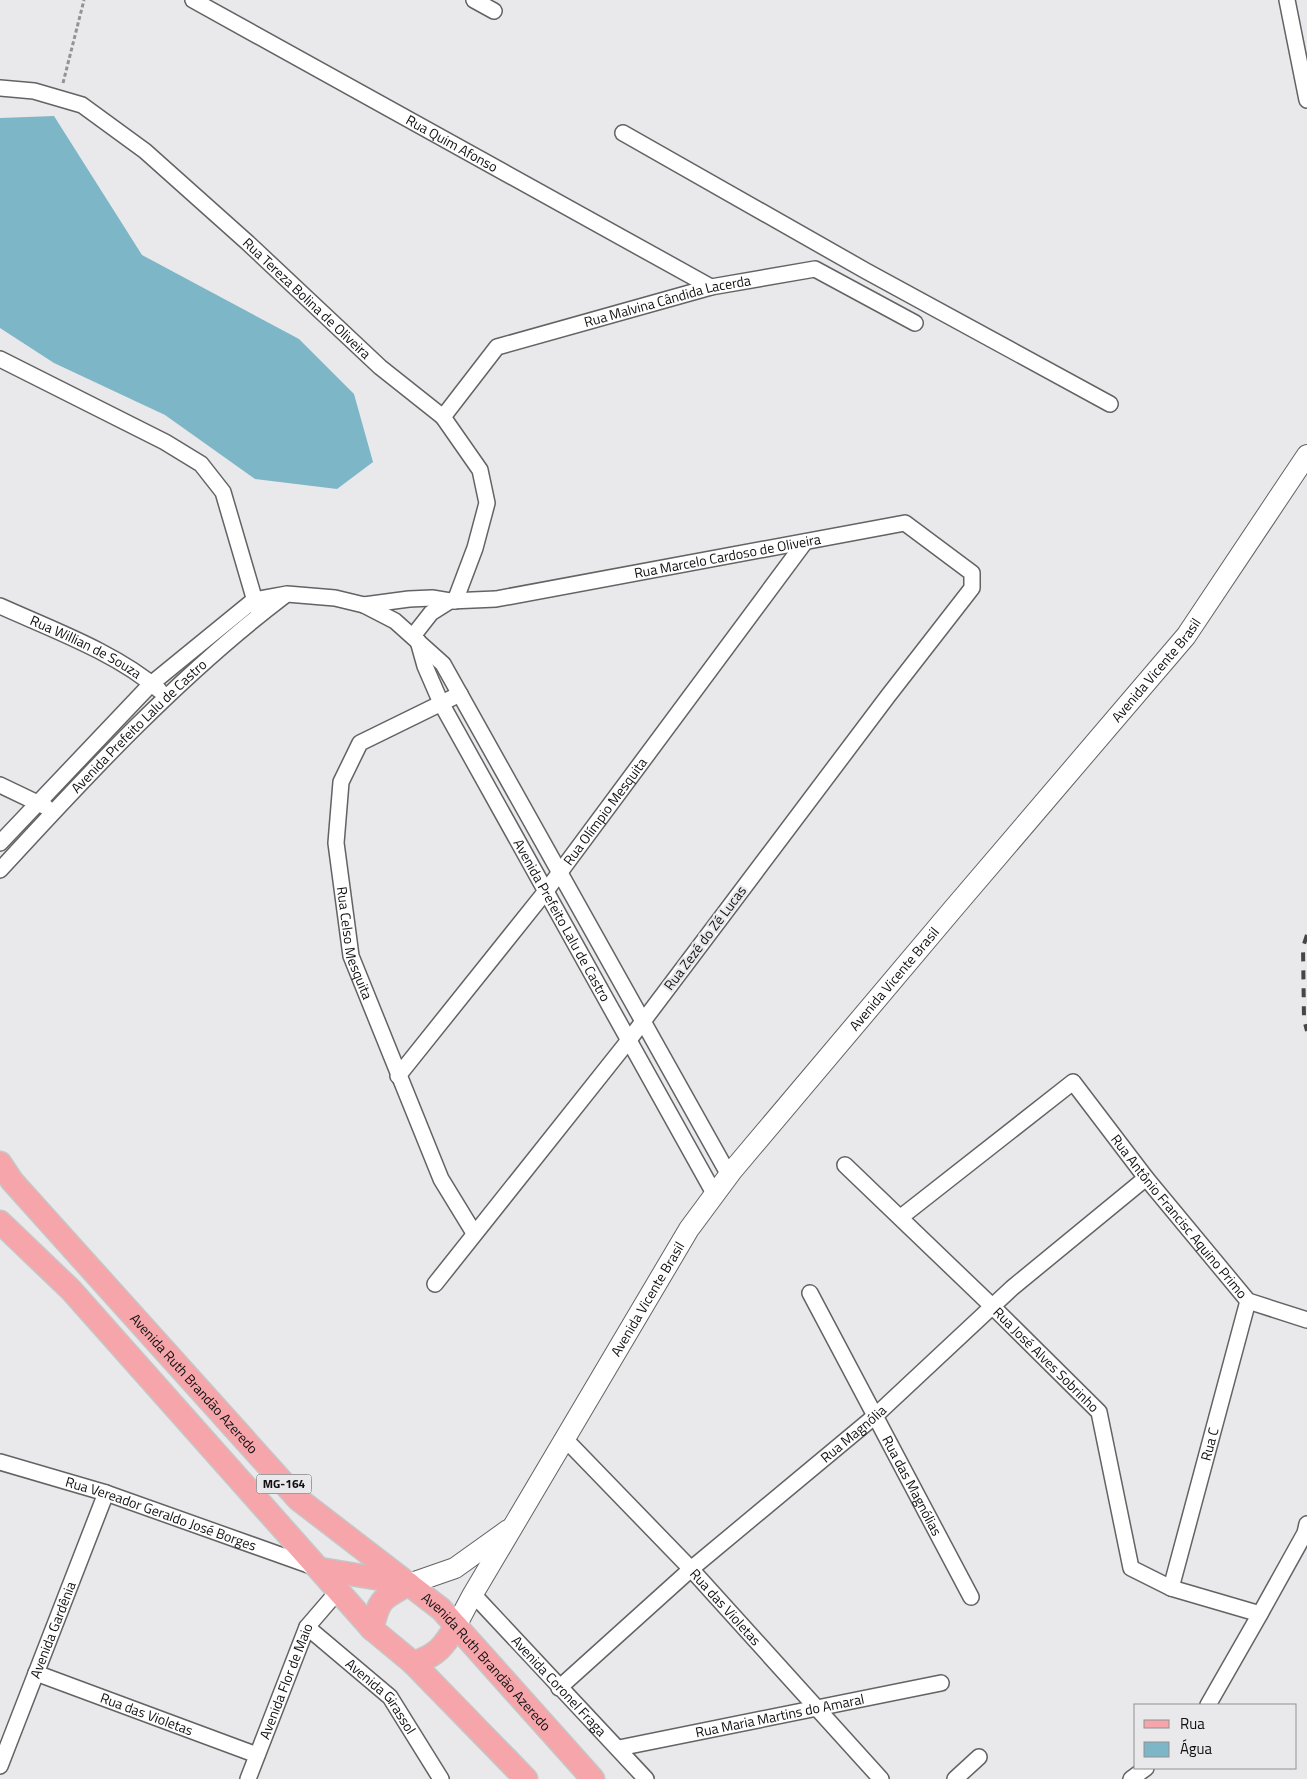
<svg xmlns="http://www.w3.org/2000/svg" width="1307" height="1779" font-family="'Titillium Web',sans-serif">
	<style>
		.water { fill: #7db6c7 }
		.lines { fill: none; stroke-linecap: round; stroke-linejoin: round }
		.street-casing { stroke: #636264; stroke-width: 18 }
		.secondary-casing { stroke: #636264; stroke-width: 22 }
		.primary-casing { stroke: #c6c6c6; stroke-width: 25 }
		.path { stroke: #939394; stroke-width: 3; stroke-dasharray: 4 2.5; stroke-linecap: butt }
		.street { stroke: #fff; stroke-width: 15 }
		.secondary { stroke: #fff; stroke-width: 20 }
		.primary { stroke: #f6a5aa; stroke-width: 22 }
		.rail { stroke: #464648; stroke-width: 4; stroke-dasharray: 9 9; stroke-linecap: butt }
		.labels { text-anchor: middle; stroke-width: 4.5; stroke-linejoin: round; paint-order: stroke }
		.shield { fill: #e9e9eb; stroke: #515152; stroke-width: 1 }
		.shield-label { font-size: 12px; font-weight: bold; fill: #101011 }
		.street-label { font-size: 14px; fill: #101011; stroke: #e9e9eb }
	</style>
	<rect width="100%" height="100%" fill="#e9e9eb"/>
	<path class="water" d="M54,116L142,255L299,339L354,394L373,462L337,489L255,479L165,415L54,363L0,328V118Z"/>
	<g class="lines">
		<g class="street-casing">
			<g id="street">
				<path id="s1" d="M193,0L711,287"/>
				<path d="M474,0L494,11"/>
				<path d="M1287,0L1307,100"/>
				<path id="s2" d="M0,88L34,91L82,105L145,151L248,243L380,367L443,417L480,470L487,503L475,548L455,601"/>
				<path d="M623,133L866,271L1110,404"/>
				<path d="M0,359L165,442L201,464L223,492L257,608"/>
				<path id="s3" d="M443,417L497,347L711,287L815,269L915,323"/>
				<path id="s4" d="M364,605L409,599L432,598L450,601L496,599L905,523L972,573V588L888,696L629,1040L435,1284"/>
				<path id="s5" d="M0,606C51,629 117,653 159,690"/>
				<path d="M413,636L431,613L450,601"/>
				<path id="s6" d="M418,641L425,666L441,703L715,1195"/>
				<path id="s7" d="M460,694L360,743L341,782L336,843L351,956L441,1179L474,1233"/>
				<path d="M0,785L46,807"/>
				<path d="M0,843L151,684L254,600L287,594L335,598L364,605L395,621L443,664L729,1175"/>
				<path id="s8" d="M0,870C89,773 179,676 284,596"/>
				<path id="s9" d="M398,1076L546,891L805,542"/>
				<path id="s10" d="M845,1165L993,1307L1099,1412L1131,1568L1171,1588L1260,1614"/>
				<path id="s11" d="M901,1217L1073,1082L1146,1178L1248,1301L1307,1320"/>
				<path id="s12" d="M810,1293L971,1597"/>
				<path id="s13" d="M566,1440L691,1569L881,1779"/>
				<path id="s14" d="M0,1462L106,1493L314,1567"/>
				<path id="s15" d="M1171,1588L1248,1301"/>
				<path id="s16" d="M473,1594L646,1779"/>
				<path id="s17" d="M307,1627L390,1697L441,1779"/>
				<path id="s18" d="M36,1673L257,1755"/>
				<path id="s19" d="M559,1688L691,1569L875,1416L1012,1288L1146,1178"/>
				<path d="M1208,1705L1260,1614L1305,1533L1307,1524"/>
				<path id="s20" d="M619,1748L941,1683"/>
				<path id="s21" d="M0,1766L106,1493"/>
				<path id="s22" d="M248,1779L307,1627L338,1591"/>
				<path d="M955,1779L979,1757"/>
				<path d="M1131,1779L1146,1768"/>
			</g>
		</g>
		<g class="secondary-casing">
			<g id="secondary">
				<path d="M409,1584L455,1568L508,1530"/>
				<path id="s23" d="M456,1626L473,1594L689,1229L732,1171L953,909L1186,636L1307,455"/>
			</g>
		</g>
		<g class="primary-casing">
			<g id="primary">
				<path id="s24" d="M0,1163L12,1181L298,1499L441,1609L593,1779"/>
				<path d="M0,1222L71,1290L372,1629L413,1663L526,1779"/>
				<path d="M320,1569L405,1583"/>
				<path d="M372,1629C379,1598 382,1599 409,1584"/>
				<path d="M413,1663C437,1656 444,1646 456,1626"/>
			</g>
		</g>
		<path class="path" d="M63,83L84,0"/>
		<use href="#street" class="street"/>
		<use href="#secondary" class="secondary"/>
		<use href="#primary" class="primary"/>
		<path class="rail" d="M1307,935L1303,947L1304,1019L1307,1031"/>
	</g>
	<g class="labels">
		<rect class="shield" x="256.5" y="1474.5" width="55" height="19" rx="4"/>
		<g class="shield-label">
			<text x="284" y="1488">MG-164</text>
		</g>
		<g class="street-label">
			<text dy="5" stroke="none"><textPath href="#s1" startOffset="296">Rua Quim Afonso</textPath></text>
			<text dy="5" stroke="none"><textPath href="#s2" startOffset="381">Rua Tereza Bolina de Oliveira</textPath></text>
			<text dy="5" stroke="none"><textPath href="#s3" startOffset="265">Rua Malvina Cândida Lacerda</textPath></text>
			<text dy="5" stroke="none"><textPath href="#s4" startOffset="368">Rua Marcelo Cardoso de Oliveira</textPath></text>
			<text dy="5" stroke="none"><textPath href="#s5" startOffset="95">Rua Willian de Souza</textPath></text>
			<text dy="5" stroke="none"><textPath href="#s23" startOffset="1189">Avenida Vicente Brasil</textPath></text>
			<text dy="5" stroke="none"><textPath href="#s8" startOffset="200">Avenida Prefeito Lalu de Castro</textPath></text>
			<text dy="5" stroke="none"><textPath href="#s9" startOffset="336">Rua Olímpio Mesquita</textPath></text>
			<text dy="5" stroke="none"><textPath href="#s6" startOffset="315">Avenida Prefeito Lalu de Castro</textPath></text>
			<text transform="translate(705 938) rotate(-53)" y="5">Rua Zezé do Zé Lucas</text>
			<text dy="5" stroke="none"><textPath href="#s7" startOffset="318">Rua Celso Mesquita</textPath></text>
			<text dy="5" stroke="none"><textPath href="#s23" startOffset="784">Avenida Vicente Brasil</textPath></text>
			<text dy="5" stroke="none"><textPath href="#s11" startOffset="390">Rua Antônio Francisc Aquino Primo</textPath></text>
			<text dy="5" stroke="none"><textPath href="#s23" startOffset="379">Avenida Vicente Brasil</textPath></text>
			<text dy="5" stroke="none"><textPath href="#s10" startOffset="280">Rua José Alves Sobrinho</textPath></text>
			<text dy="5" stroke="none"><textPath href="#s24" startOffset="294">Avenida Ruth Brandão Azeredo</textPath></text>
			<text dy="5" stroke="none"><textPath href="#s19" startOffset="389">Rua Magnólia</textPath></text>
			<text dy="5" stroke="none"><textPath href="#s15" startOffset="149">Rua C</textPath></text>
			<text dy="5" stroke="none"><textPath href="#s12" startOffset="218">Rua das Magnólias</textPath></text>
			<text dy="5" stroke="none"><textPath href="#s14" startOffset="169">Rua Vereador Geraldo José Borges</textPath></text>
			<text dy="5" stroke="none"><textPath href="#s13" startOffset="231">Rua das Violetas</textPath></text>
			<text dy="5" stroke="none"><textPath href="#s21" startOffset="146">Avenida Gardênia</textPath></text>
			<text dy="5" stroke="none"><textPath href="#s24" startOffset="699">Avenida Ruth Brandão Azeredo</textPath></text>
			<text dy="5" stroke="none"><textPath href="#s22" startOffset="105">Avenida Flor de Maio</textPath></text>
			<text dy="5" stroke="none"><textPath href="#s16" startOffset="126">Avenida Coronel Fraga</textPath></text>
			<text dy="5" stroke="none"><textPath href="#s17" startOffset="102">Avenida Girassol</textPath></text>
			<text dy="5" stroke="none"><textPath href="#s18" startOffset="118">Rua das Violetas</textPath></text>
			<text dy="5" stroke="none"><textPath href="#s20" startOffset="164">Rua Maria Martins do Amaral</textPath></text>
		</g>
	</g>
	<rect x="1134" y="1704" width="162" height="65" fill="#e9e9eb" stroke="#929294"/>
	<rect x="1144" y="1720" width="25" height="8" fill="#f6a5aa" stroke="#929294"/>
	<text x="1180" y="1729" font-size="15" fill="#101011">Rua</text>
	<rect x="1144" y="1742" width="25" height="15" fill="#7db6c7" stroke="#929294"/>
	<text x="1180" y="1754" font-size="15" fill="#101011">Água</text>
</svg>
